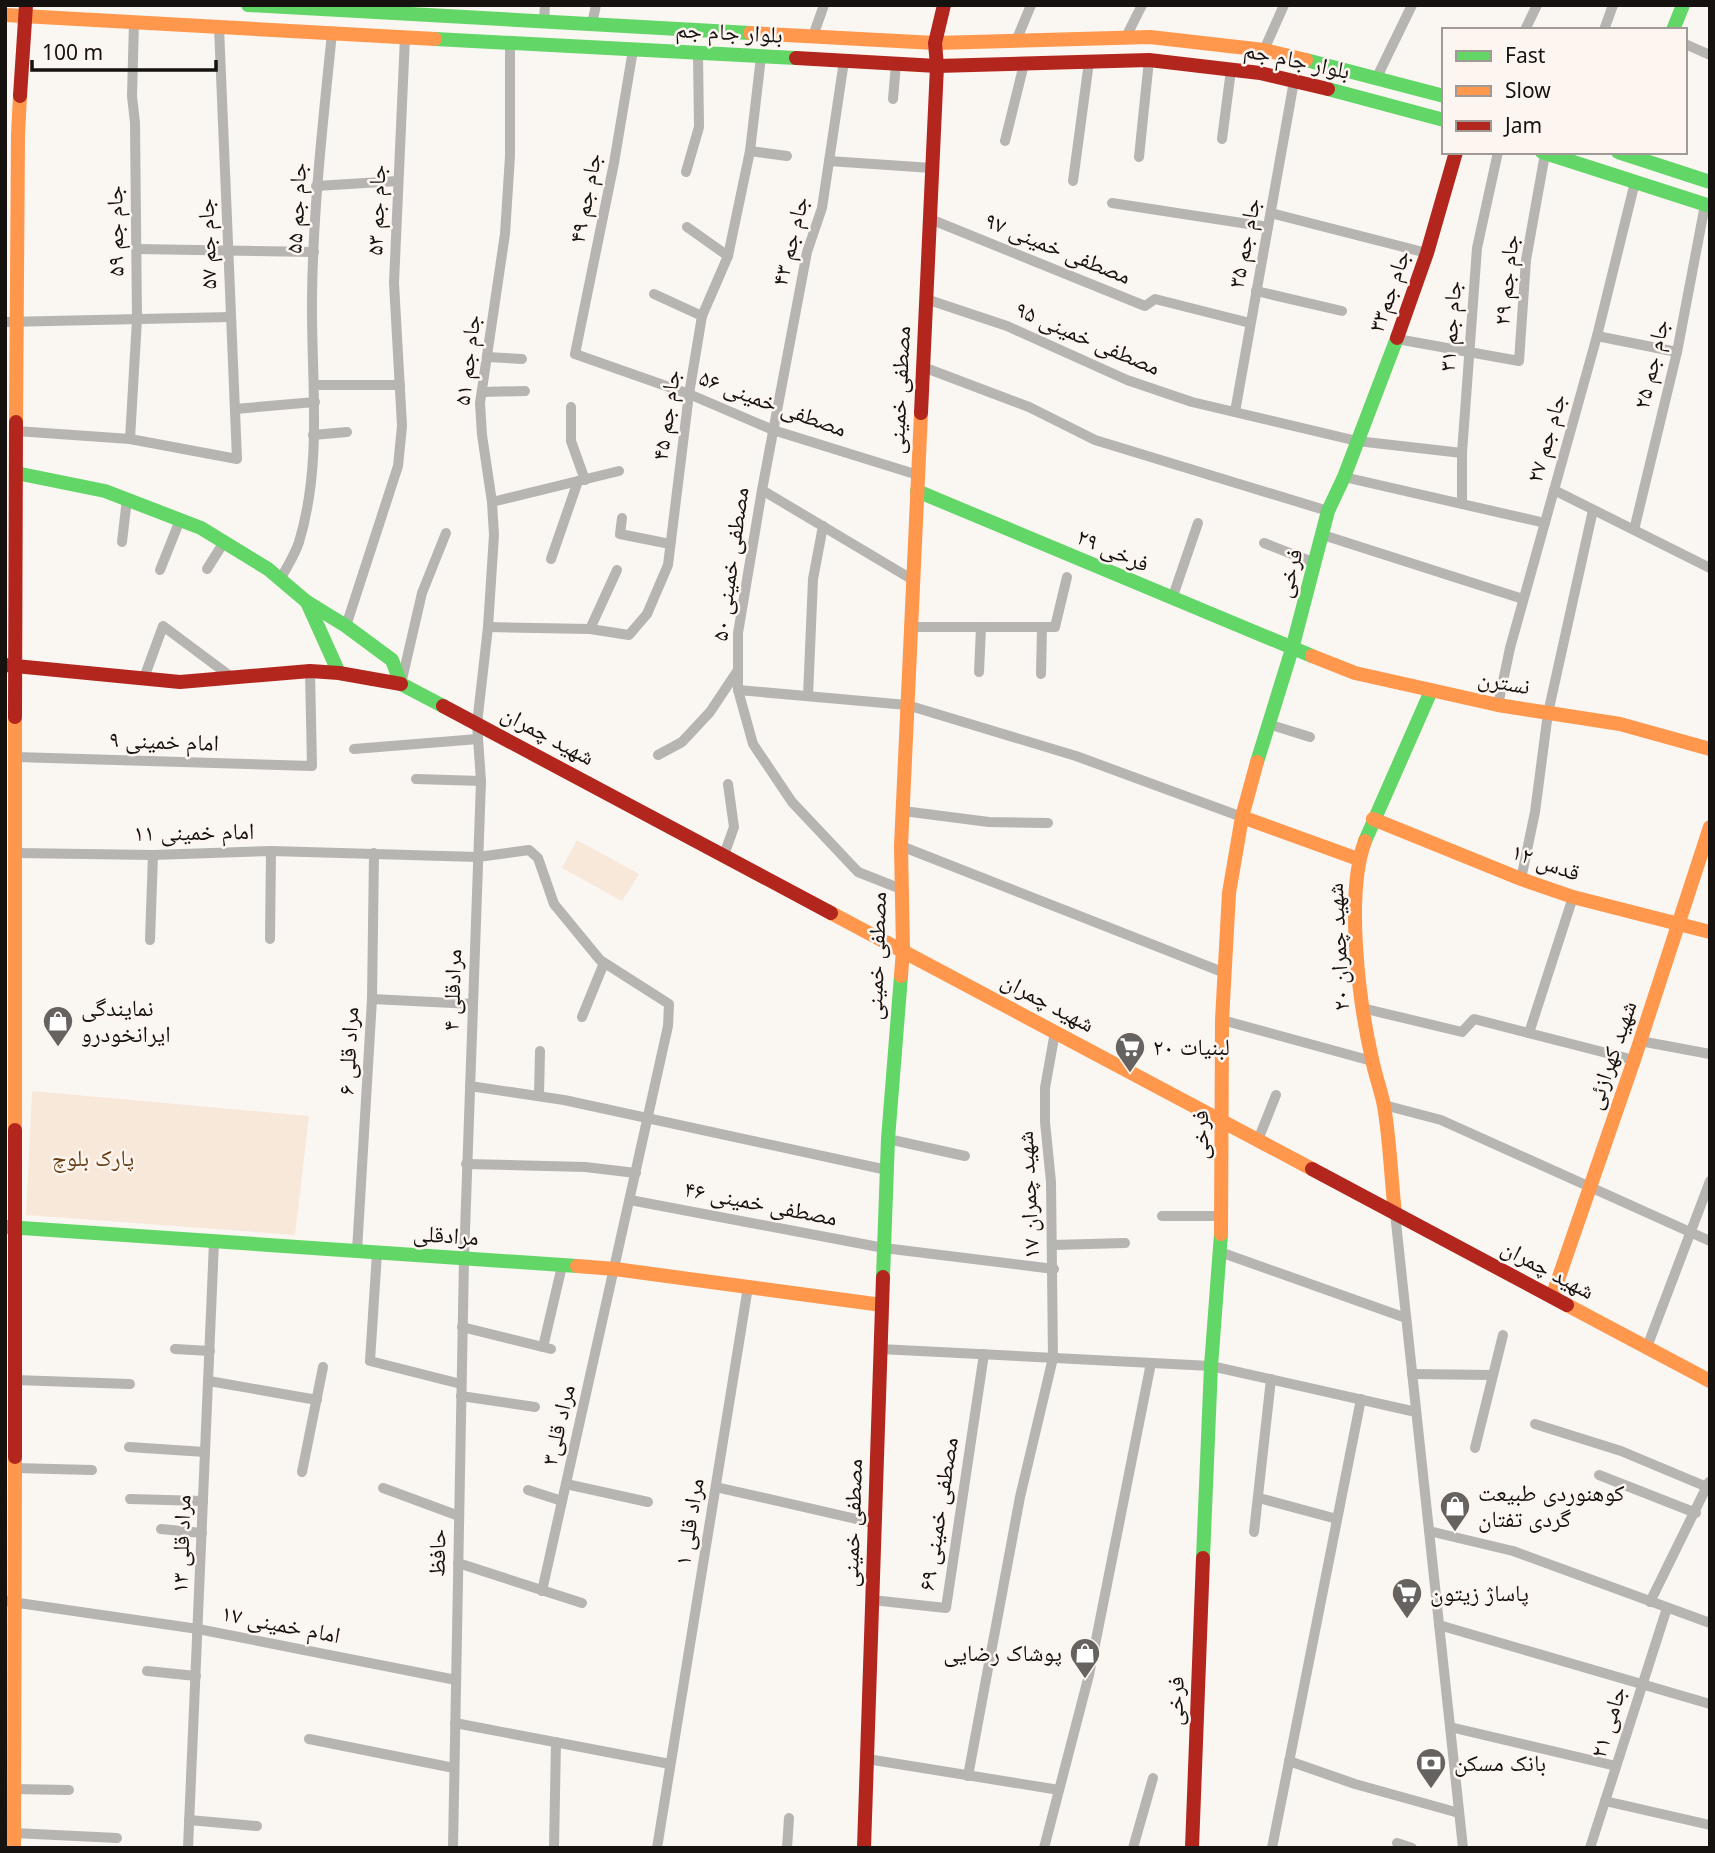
<svg xmlns="http://www.w3.org/2000/svg" width="1715" height="1853" font-family="'Noto Sans','Noto Naskh Arabic',sans-serif">
	<style>
		.green { fill: #f8e8da }
		.lines { fill: none; stroke-linecap: round; stroke-linejoin: round }
		.street { stroke: #b6b5b2; stroke-width: 10 }
		.fast { stroke: #63d668; stroke-width: 14 }
		.slow { stroke: #ff974d; stroke-width: 14 }
		.jam { stroke: #b3261e; stroke-width: 14 }
		.labels { text-anchor: middle; stroke-width: 5; stroke-linejoin: round; paint-order: stroke }
		.street-label { font-size: 23px; fill: #151210; stroke: #fdf5ef }
		.poi-label { font-size: 23px; fill: #151210; stroke: #fdf5ef; text-anchor: start }
		.park-label { font-size: 23px; fill: #673e12; stroke: #fdf5ef }
	</style>
	<rect width="100%" height="100%" fill="#faf6f2"/>
	<g class="green">
		<path d="M577,840L639,874L622,901L562,868Z"/>
		<path d="M32,1091L309,1116L295,1235L26,1215Z"/>
	</g>
	<g class="lines">
		<g class="street">
			<path d="M544,21L545,5"/>
			<path d="M592,24L596,5"/>
			<path d="M1525,30L1537,5"/>
			<path d="M1604,30L1613,5"/>
			<path d="M813,36L824,5"/>
			<path d="M1126,37L1142,5"/>
			<path d="M1016,41L1031,5"/>
			<path d="M1685,44L1710,55"/>
			<path d="M633,50L614,163L575,354L689,394L773,430L918,475"/>
			<path d="M1264,50L1284,5"/>
			<path d="M844,61L822,208L807,252L762,490L738,633V690L753,744L792,802L858,872L901,889"/>
			<path d="M1377,77L1412,5"/>
			<path d="M893,99L896,64"/>
			<path d="M1222,139L1231,70"/>
			<path d="M1005,141L1024,64"/>
			<path d="M750,151L787,156"/>
			<path d="M1139,157L1149,60"/>
			<path d="M829,161L932,168"/>
			<path d="M686,172L699,127L698,53"/>
			<path d="M1073,181L1089,62"/>
			<path d="M316,186L398,181"/>
			<path d="M1112,203L1268,227"/>
			<path d="M1271,213L1427,253"/>
			<path d="M930,219L1145,306L1155,299L1250,323"/>
			<path d="M687,227L728,256"/>
			<path d="M137,249L314,252"/>
			<path d="M1256,291L1342,311"/>
			<path d="M654,294L702,316"/>
			<path d="M926,299L1007,326L1127,380L1192,402L1357,441L1462,453"/>
			<path d="M5,322L231,317"/>
			<path d="M1597,336L1677,352"/>
			<path d="M1397,339L1519,361L1526,260L1545,154"/>
			<path d="M487,357L522,359"/>
			<path d="M923,367L1029,407L1095,440L1328,511"/>
			<path d="M314,385H400"/>
			<path d="M482,392L525,391"/>
			<path d="M571,407V441L585,480"/>
			<path d="M235,409L315,402"/>
			<path d="M1235,412L1294,81"/>
			<path d="M16,431L130,439L237,459L219,27"/>
			<path d="M313,435L347,432"/>
			<path d="M130,439L137,319L135,123L132,96L134,22"/>
			<path d="M1344,477L1545,523"/>
			<path d="M762,490L913,580"/>
			<path d="M1554,490L1710,568"/>
			<path d="M492,502L619,471"/>
			<path d="M1462,504V453L1477,248L1498,152"/>
			<path d="M622,518L620,534L670,544"/>
			<path d="M1634,530L1677,352L1705,205"/>
			<path d="M1323,535L1523,599"/>
			<path d="M122,542L127,499"/>
			<path d="M1264,543L1315,563"/>
			<path d="M551,559L578,481"/>
			<path d="M207,569L224,542"/>
			<path d="M160,570L180,520"/>
			<path d="M280,580C286,568 295,555 299,542C323,463 311,379 312,298C313,209 323,122 332,33"/>
			<path d="M1172,599L1198,523"/>
			<path d="M346,626L398,466L402,426L394,283L405,37"/>
			<path d="M488,627L590,629L629,635L647,614L668,565L689,394L702,316L728,256L750,151L761,57"/>
			<path d="M911,627H1055L1067,577"/>
			<path d="M590,629L617,570"/>
			<path d="M979,672L981,627"/>
			<path d="M1041,674L1042,627"/>
			<path d="M144,678L163,626L230,676"/>
			<path d="M401,684L422,593L446,533"/>
			<path d="M738,690L907,705L1076,756L1242,817"/>
			<path d="M808,696L813,579L823,526"/>
			<path d="M1498,705L1510,648L1597,336L1635,182"/>
			<path d="M1268,724L1310,737"/>
			<path d="M354,749L478,739"/>
			<path d="M658,755L682,742L710,712L738,670"/>
			<path d="M16,757L312,766L310,671"/>
			<path d="M416,779L481,781"/>
			<path d="M903,811L989,822L1048,823"/>
			<path d="M901,846L1225,973"/>
			<path d="M16,853L153,855L271,851L478,857L529,850L538,858L554,904L600,960L669,1004L668,1026L542,1591"/>
			<path d="M724,855L734,827L728,784"/>
			<path d="M1521,879L1535,812L1548,713L1593,510"/>
			<path d="M270,939L271,851"/>
			<path d="M150,940L153,855"/>
			<path d="M372,999L473,1004"/>
			<path d="M1362,1008L1462,1032L1474,1019L1634,1060"/>
			<path d="M582,1017L604,963"/>
			<path d="M1222,1020L1372,1061"/>
			<path d="M1529,1033L1573,897"/>
			<path d="M1640,1041L1710,1054"/>
			<path d="M470,1086L564,1100L887,1170"/>
			<path d="M539,1096L540,1051"/>
			<path d="M1384,1105L1441,1120L1710,1241"/>
			<path d="M888,1139L965,1156"/>
			<path d="M1258,1140L1276,1095"/>
			<path d="M466,1164L585,1167L636,1173"/>
			<path d="M630,1200L884,1248L1054,1269"/>
			<path d="M1395,1213L1463,1848"/>
			<path d="M1162,1216H1222"/>
			<path d="M1053,1245L1125,1243"/>
			<path d="M357,1251L372,999L374,853"/>
			<path d="M1220,1252L1406,1318"/>
			<path d="M377,1253L370,1361L461,1384"/>
			<path d="M462,1327L551,1349"/>
			<path d="M543,1347L562,1266"/>
			<path d="M1647,1347L1710,1181"/>
			<path d="M175,1349L210,1351"/>
			<path d="M880,1349L1211,1366L1416,1412"/>
			<path d="M1412,1374L1492,1375"/>
			<path d="M15,1380L130,1384"/>
			<path d="M209,1381L317,1400"/>
			<path d="M461,1396L535,1407"/>
			<path d="M1535,1424L1621,1451L1707,1487"/>
			<path d="M129,1447L205,1452"/>
			<path d="M1475,1448L1503,1335"/>
			<path d="M15,1468L92,1470"/>
			<path d="M302,1472L323,1367"/>
			<path d="M1599,1475L1696,1513"/>
			<path d="M566,1484L648,1502"/>
			<path d="M716,1487L874,1523"/>
			<path d="M383,1488L459,1516"/>
			<path d="M528,1490L562,1501"/>
			<path d="M1259,1498L1337,1519"/>
			<path d="M130,1499L203,1501"/>
			<path d="M161,1529L202,1533"/>
			<path d="M1429,1531L1513,1551L1710,1623"/>
			<path d="M1254,1532L1271,1379"/>
			<path d="M458,1563L582,1603"/>
			<path d="M872,1600L946,1608L984,1354"/>
			<path d="M5,1601L198,1629L456,1680"/>
			<path d="M1650,1602L1709,1482"/>
			<path d="M1439,1625L1710,1704"/>
			<path d="M147,1671L196,1676"/>
			<path d="M455,1723L670,1764"/>
			<path d="M1450,1727L1616,1766"/>
			<path d="M309,1739L454,1768"/>
			<path d="M867,1759L1059,1790"/>
			<path d="M1289,1761L1355,1784L1459,1813"/>
			<path d="M968,1776L1020,1497L1053,1358L1051,1182L1045,1122V1088L1055,1032"/>
			<path d="M14,1789L69,1790"/>
			<path d="M1605,1801L1710,1825"/>
			<path d="M189,1820L257,1826"/>
			<path d="M14,1833L117,1838"/>
			<path d="M1397,1843L1412,1848"/>
			<path d="M188,1848L214,1242"/>
			<path d="M453,1848L464,1259L481,781L477,724L488,627L494,535L492,502L482,435L480,403L505,234L510,156V43"/>
			<path d="M554,1848L556,1742"/>
			<path d="M657,1848L748,1287"/>
			<path d="M787,1848L789,1818"/>
			<path d="M1044,1848L1089,1675L1151,1363"/>
			<path d="M1133,1848L1153,1778"/>
			<path d="M1272,1848L1361,1399"/>
			<path d="M1590,1848L1667,1608"/>
		</g>
		<g class="fast">
			<path d="M248,5L750,33"/>
			<path d="M1673,30L1683,5"/>
			<path d="M435,39L796,58"/>
			<path d="M1306,60L1444,96"/>
			<path d="M1328,89L1444,120"/>
			<path d="M1542,152L1710,206"/>
			<path d="M1618,152L1710,182"/>
			<path d="M16,473L105,491L201,528L268,569L307,602L346,626L392,660L401,684L443,706"/>
			<path d="M917,491L1312,656"/>
			<path d="M307,602L339,673"/>
			<path d="M1257,762L1292,649L1328,511L1344,477L1397,338"/>
			<path d="M1365,841L1431,691"/>
			<path d="M7,1227L577,1266"/>
			<path d="M883,1277L888,1139L901,976"/>
			<path d="M1203,1558L1211,1366L1221,1234"/>
		</g>
		<g class="slow">
			<path d="M5,15L435,39"/>
			<path d="M750,33L935,43L1150,37L1264,50L1306,60"/>
			<path d="M16,422L18,135L20,96"/>
			<path d="M1312,656L1355,673L1498,705L1620,724L1710,749"/>
			<path d="M1242,817L1358,859"/>
			<path d="M1373,819L1521,879L1573,897L1710,932"/>
			<path d="M1365,841C1345,895 1359,1002 1372,1059C1375,1075 1381,1090 1384,1106C1390,1141 1391,1178 1395,1213"/>
			<path d="M831,913L1312,1169"/>
			<path d="M901,976L903,950L901,846L921,413"/>
			<path d="M15,1130V717"/>
			<path d="M1221,1234L1222,1020L1229,893L1242,817L1257,762"/>
			<path d="M577,1266L615,1269L882,1305"/>
			<path d="M1552,1297L1634,1060L1710,827"/>
			<path d="M1567,1305L1710,1381"/>
			<path d="M14,1848L15,1457"/>
		</g>
		<g class="jam">
			<path d="M796,58L937,66L1149,60L1260,73L1328,89"/>
			<path d="M20,96L26,5"/>
			<path d="M1397,338L1427,253L1456,152"/>
			<path d="M921,413L937,66L935,43L944,5"/>
			<path d="M5,665L180,682L310,671L339,673L401,684"/>
			<path d="M443,706L831,913"/>
			<path d="M15,717L16,422"/>
			<path d="M1312,1169L1567,1305"/>
			<path d="M15,1457V1130"/>
			<path d="M864,1848L883,1277"/>
			<path d="M1192,1848L1203,1558"/>
		</g>
	</g>
	<defs>
		<g id="shop-pin" transform="scale(1.575)"><path d="M0 17L-7.5 6A9.5 9.5 0 1 1 7.5 6Z" fill="#65625f" stroke="#fdf5ef"/><path d="M-5-2.5h2.3a2.7 3.5 0 0 1 5.4 0H5L5.5 6h-11ZM-1.5-2.5h3a1.5 2.3 0 0 0-3 0Z" fill="#fff"/></g>
		<g id="supermarket-pin" transform="scale(1.575)"><path d="M0 17L-7.5 6A9.5 9.5 0 1 1 7.5 6Z" fill="#65625f" stroke="#fdf5ef"/><path d="M-6-5.5h2.5l.6 2H6L4.5 2H-2.5L-4.4-4H-6ZM-1.5 3.2a1.3 1.3 0 1 0 .1 0ZM3 3.2a1.3 1.3 0 1 0 .1 0Z" fill="#fff"/></g>
		<g id="bank-pin" transform="scale(1.575)"><path d="M0 17L-7.5 6A9.5 9.5 0 1 1 7.5 6Z" fill="#65625f" stroke="#fdf5ef"/><path d="M-6-4H6V4H-6ZM0-2.3a2.3 2.3 0 1 0 0 4.6a2.3 2.3 0 1 0 0-4.6Z" fill="#fff"/></g>
	</defs>
	<g fill-rule="evenodd">
		<use href="#shop-pin" x="58" y="1021"/>
		<use href="#supermarket-pin" x="1130" y="1047"/>
		<use href="#shop-pin" x="1455" y="1506"/>
		<use href="#supermarket-pin" x="1407" y="1593"/>
		<use href="#shop-pin" x="1085" y="1653"/>
		<use href="#bank-pin" x="1431" y="1763"/>
	</g>
	<g class="labels">
		<g class="street-label">
			<text transform="translate(729 32) rotate(3)" y="8">بلوار جام جم</text>
			<text transform="translate(1297 60) rotate(12)" y="8">بلوار جام جم</text>
			<text transform="translate(585 198) rotate(-79)" y="8">جام جم ۴۹</text>
			<text transform="translate(296 208) rotate(-87)" y="8">جام جم ۵۵</text>
			<text transform="translate(376 210) rotate(-88)" y="8">جام جم ۵۳</text>
			<text transform="translate(115 231) rotate(-91)" y="8">جام جم ۵۹</text>
			<text transform="translate(790 241) rotate(-76)" y="8">جام جم ۴۳</text>
			<text transform="translate(1244 243) rotate(-79)" y="8">جام جم ۳۵</text>
			<text transform="translate(207 244) rotate(-92)" y="8">جام جم ۵۷</text>
			<text transform="translate(1058 248) rotate(22)" y="8">مصطفی خمینی ۹۷</text>
			<text transform="translate(1506 280) rotate(-84)" y="8">جام جم ۲۹</text>
			<text transform="translate(1389 291) rotate(-71)" y="8">جام جم۳۳</text>
			<text transform="translate(1450 326) rotate(-86)" y="8">جام جم ۳۱</text>
			<text transform="translate(1088 338) rotate(23)" y="8">مصطفی خمینی ۹۵</text>
			<text transform="translate(467 360) rotate(-83)" y="8">جام جم ۵۱</text>
			<text transform="translate(1651 364) rotate(-77)" y="8">جام جم ۲۵</text>
			<text transform="translate(899 390) rotate(-87)" y="8">مصطفی خمینی</text>
			<text transform="translate(773 403) rotate(20)" y="8">مصطفی خمینی ۵۶</text>
			<text transform="translate(666 415) rotate(-82)" y="8">جام جم ۴۵</text>
			<text transform="translate(1546 438) rotate(-74)" y="8">جام جم ۲۷</text>
			<text transform="translate(1113 550) rotate(23)" y="8">فرخی ۲۹</text>
			<text transform="translate(730 564) rotate(-82)" y="8">مصطفی خمینی ۵۰</text>
			<text transform="translate(1289 573) rotate(-75)" y="8">فرخی</text>
			<text transform="translate(1504 682) rotate(10)" y="8">نسترن</text>
			<text transform="translate(548 735) rotate(28)" y="8">شهید چمران</text>
			<text transform="translate(164 741) rotate(2)" y="8">امام خمینی ۹</text>
			<text transform="translate(194 832) rotate(-1)" y="8">امام خمینی ۱۱</text>
			<text transform="translate(1546 862) rotate(19)" y="8">قدس ۱۲</text>
			<text transform="translate(1338 947) rotate(-93)" y="8">شهید چمران ۲۰</text>
			<text transform="translate(876 956) rotate(-88)" y="8">مصطفی خمینی</text>
			<text transform="translate(452 990) rotate(-88)" y="8">مرادقلی ۴</text>
			<text transform="translate(1048 1002) rotate(28)" y="8">شهید چمران</text>
			<text transform="translate(348 1051) rotate(-87)" y="8">مراد قلی ۶</text>
			<text transform="translate(1611 1055) rotate(-71)" y="8">شهید کهرازئی</text>
			<text transform="translate(1200 1135) rotate(-90)" y="8">فرخی</text>
			<text transform="translate(1028 1195) rotate(-93)" y="8">شهید چمران ۱۷</text>
			<text transform="translate(761 1203) rotate(11)" y="8">مصطفی خمینی ۴۶</text>
			<text transform="translate(446 1235) rotate(4)" y="8">مرادقلی</text>
			<text transform="translate(1548 1269) rotate(28)" y="8">شهید چمران</text>
			<text transform="translate(558 1425) rotate(-77)" y="8">مراد قلی۳</text>
			<text transform="translate(938 1514) rotate(-81)" y="8">مصطفی خمینی ۶۹</text>
			<text transform="translate(689 1522) rotate(-81)" y="8">مراد قلی ۱</text>
			<text transform="translate(852 1523) rotate(-88)" y="8">مصطفی خمینی</text>
			<text transform="translate(181 1544) rotate(-88)" y="8">مراد قلی ۱۳</text>
			<text transform="translate(437 1553) rotate(-89)" y="8">حافظ</text>
			<text transform="translate(281 1624) rotate(11)" y="8">امام خمینی ۱۷</text>
			<text transform="translate(1175 1701) rotate(-88)" y="8">فرخی</text>
			<text transform="translate(1608 1722) rotate(-73)" y="8">جامی ۲۱</text>
		</g>
		<g class="poi-label">
			<text x="81" y="1016">نمایندگی<tspan x="81" dy="26">ایرانخودرو</tspan></text>
			<text x="1153" y="1055">لبنیات ۲۰</text>
			<text x="1478" y="1501">کوهنوردی طبیعت<tspan x="1478" dy="26">گردی تفتان</tspan></text>
			<text x="1430" y="1601">پاساژ زیتون</text>
			<text x="1062" y="1661" text-anchor="end">پوشاک رضایی</text>
			<text x="1454" y="1771">بانک مسکن</text>
		</g>
		<g class="park-label">
			<text x="93" y="1166">پارک بلوچ</text>
		</g>
	</g>
	<rect width="1715" height="1853" fill="none" stroke="#151210" stroke-width="14"/>
	<rect x="1442" y="28" width="245" height="126" fill="#fdf5ef" stroke="#a09a96" stroke-width="2"/>
	<rect x="1456" y="51" width="35" height="10" fill="#63d668" stroke="#a09a96" stroke-width="2"/>
	<text x="1505" y="63" font-size="21" fill="#151210">Fast</text>
	<rect x="1456" y="86" width="35" height="10" fill="#ff974d" stroke="#a09a96" stroke-width="2"/>
	<text x="1505" y="98" font-size="21" fill="#151210">Slow</text>
	<rect x="1456" y="121" width="35" height="10" fill="#b3261e" stroke="#a09a96" stroke-width="2"/>
	<text x="1505" y="133" font-size="21" fill="#151210">Jam</text>
	<path d="M32 60v10h184v-10" fill="none" stroke="#151210" stroke-width="3.5"/>
	<text x="42" y="60" font-size="21" fill="#151210" stroke="#fdf5ef" stroke-width="5" paint-order="stroke">100 m</text>
</svg>
